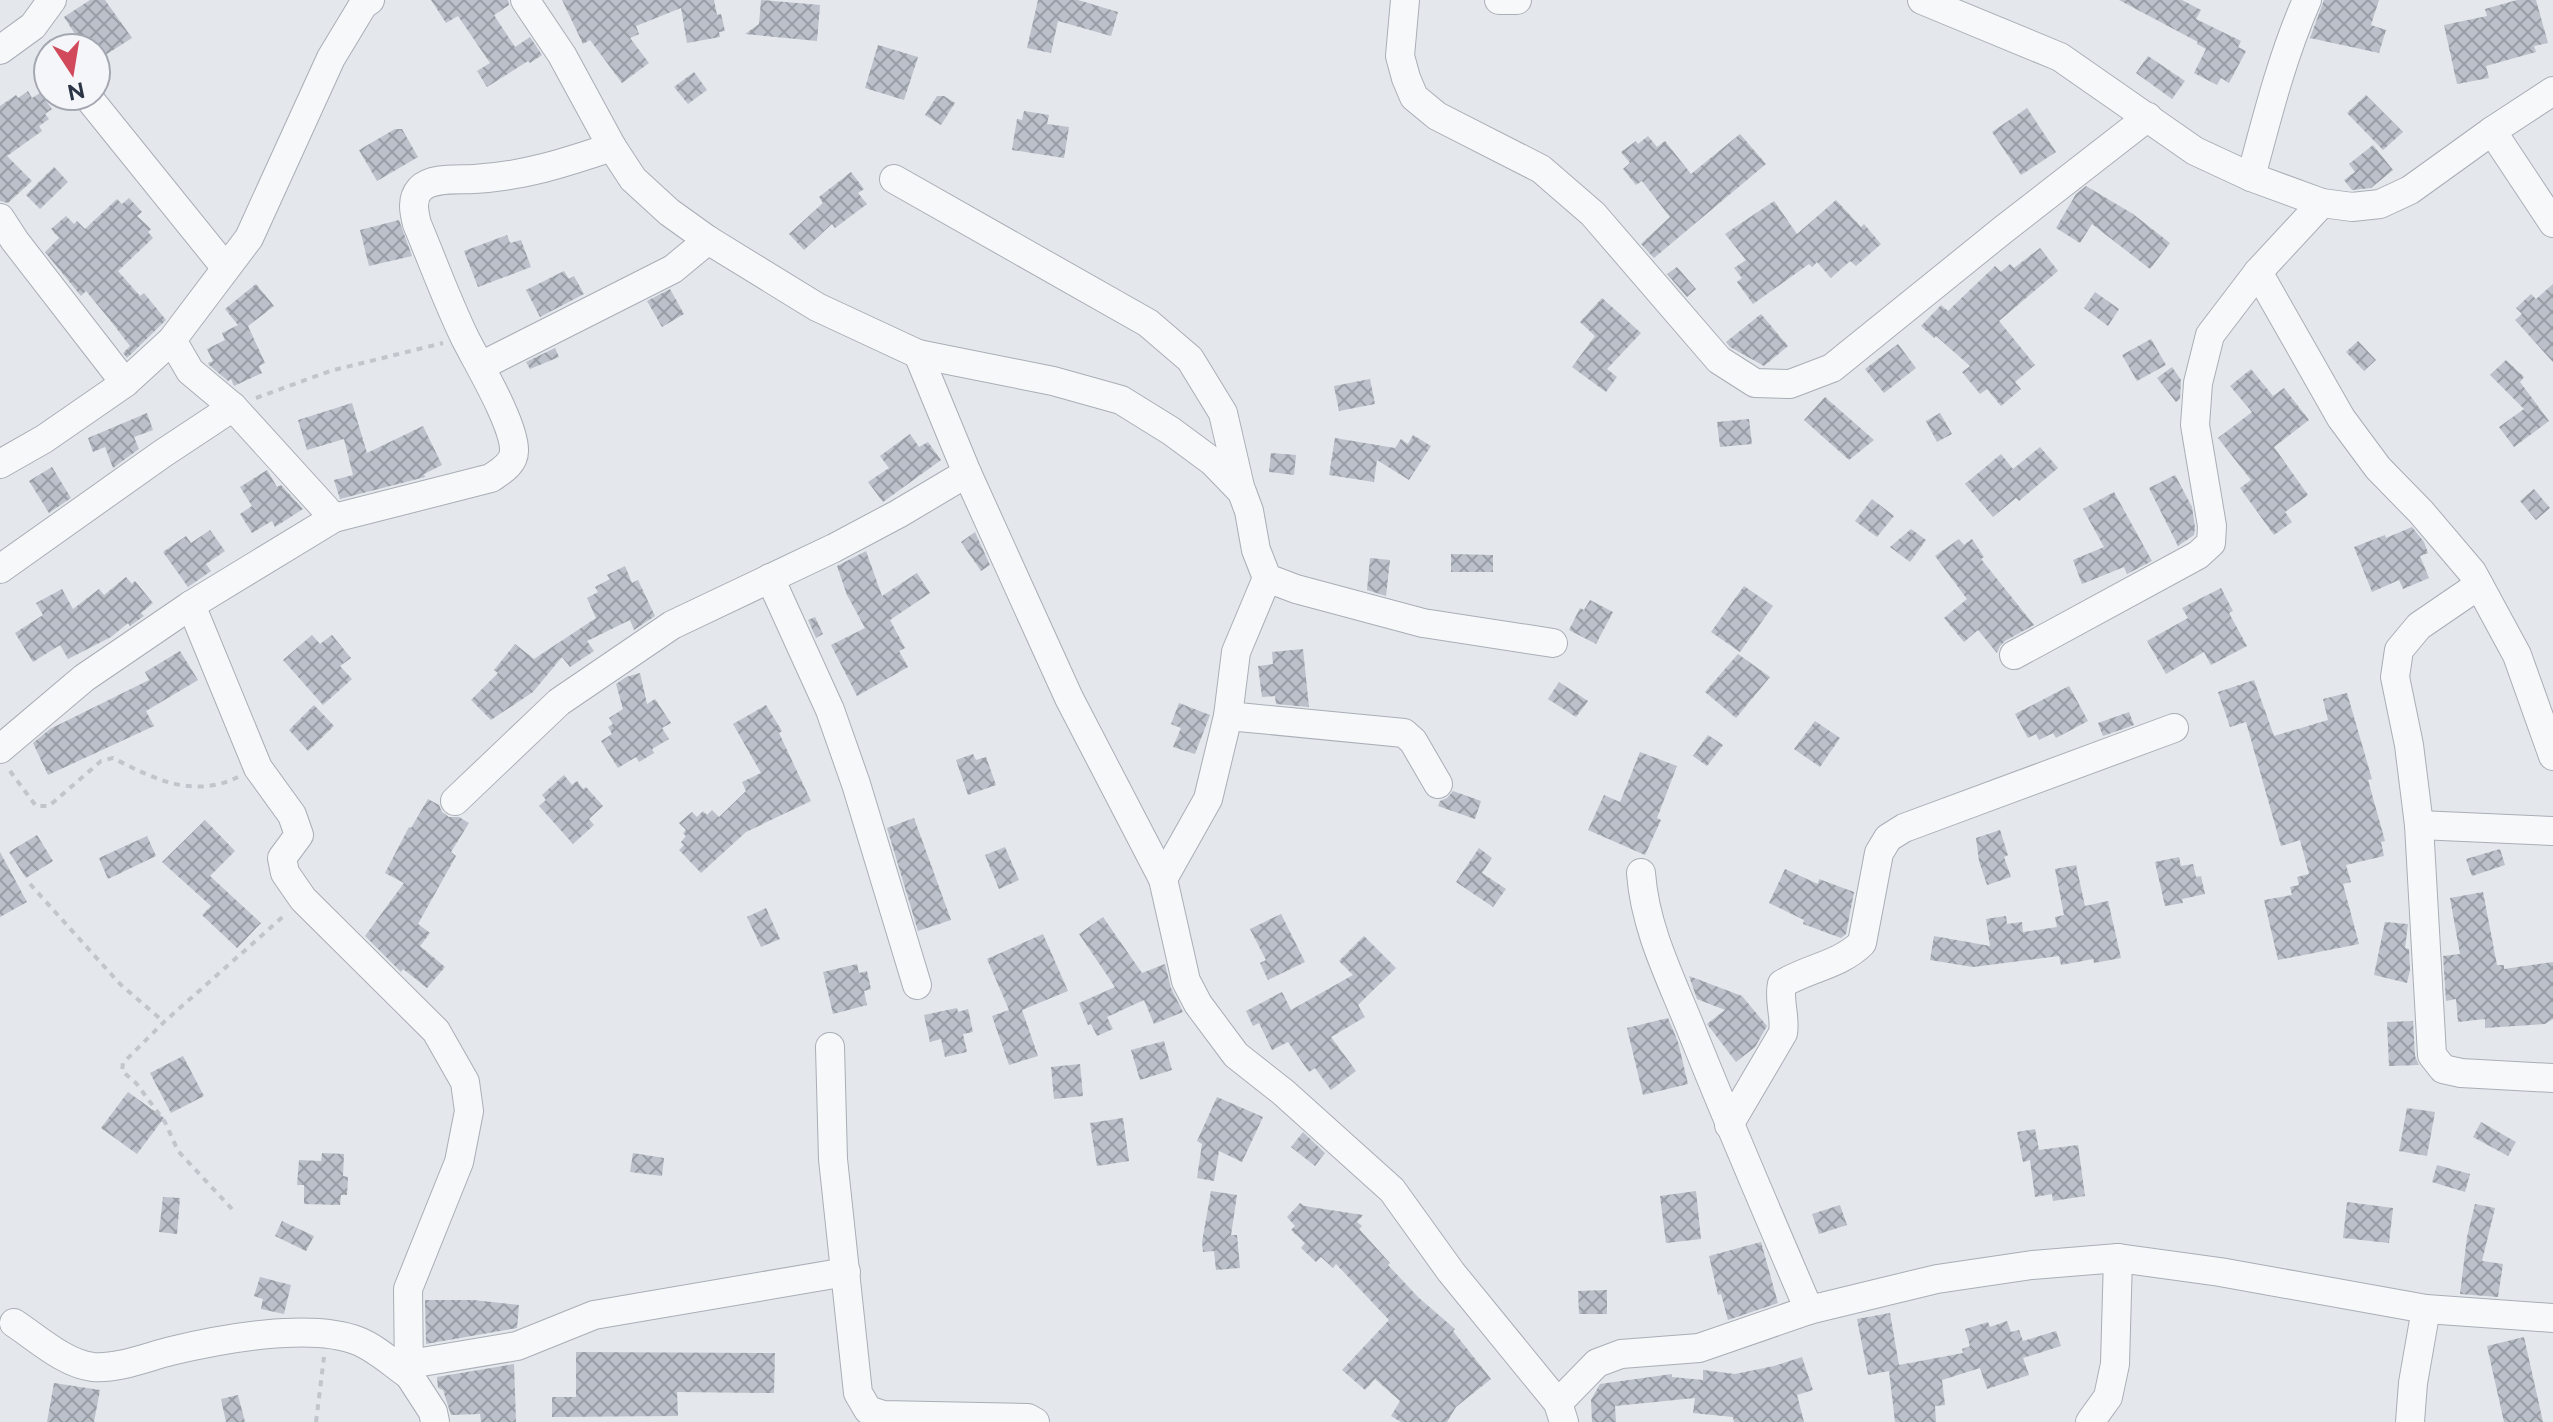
<svg xmlns="http://www.w3.org/2000/svg" width="2553" height="1422" font-family="Raleway,sans-serif">
	<style>
		.building { fill: url(#building-cross-hatch) }
		.lines { fill: none; stroke-linecap: round; stroke-linejoin: round }
		.minor-casing { stroke: #a9aeb7; stroke-width: 30 }
		.path { stroke: #c2c5cb; stroke-width: 4; stroke-dasharray: 6 6; stroke-linecap: butt }
		.minor { stroke: #f7f8fa; stroke-width: 28 }
	</style>
	<defs>
		<pattern id="building-cross-hatch" width="8" height="8" patternUnits="userSpaceOnUse" patternTransform="scale(2)"><rect width="8" height="8" fill="#bbc0ca"/><path d="M0 0l8 8M0 8l8-8" fill="none" stroke="#989da6"/></pattern>
	</defs>
	<rect width="100%" height="100%" fill="#e4e7ec"/>
	<g class="building">
		<path d="M90,0H105L132,38L96,61V48H84L64,17Z"/>
		<path d="M431,0H508L509,5L494,15L515,47L530,37L542,55L530,63L528,61L487,87L477,71L490,63L458,16L446,23Z"/>
		<path d="M562,0H714L717,15L721,14L725,31L719,32L720,37L687,43L681,8L636,26L639,34L630,38L649,63L622,83L590,40L583,44Z"/>
		<path d="M761,0L820,5L817,41L745,34L759,24Z"/>
		<path d="M1038,0H1078L1118,12L1111,36L1058,21L1051,53L1027,48Z"/>
		<path d="M2119,0H2182L2201,10L2196,19L2241,41L2238,47L2246,51L2229,83L2221,78L2217,85L2194,73L2206,49L2197,44L2198,42Z"/>
		<path d="M2324,0H2379L2371,25L2386,30L2379,53L2310,38Z"/>
		<path d="M2517,0H2536L2548,43L2534,46L2536,52L2486,66L2489,78L2457,84L2444,25L2487,16L2485,9Z"/>
		<path d="M878,45L918,57L904,100L865,88Z"/>
		<path d="M2148,56L2185,81L2172,99L2136,73Z"/>
		<path d="M694,72L707,90L688,104L674,87Z"/>
		<path d="M28,91L32,98L40,93L52,109L45,114L49,119L39,126L42,131L7,156L32,181L8,203L0,201V106L16,95L18,98Z"/>
		<path d="M2366,95L2403,132L2383,150L2347,113Z"/>
		<path d="M937,96H944L955,103L941,125L925,115Z"/>
		<path d="M2027,108L2056,152L2021,175L1992,132Z"/>
		<path d="M1024,111L1049,115L1047,124L1069,127L1064,158L1012,150L1017,119L1022,120Z"/>
		<path d="M395,129H402L418,157L377,181L359,150Z"/>
		<path d="M1740,134L1766,164L1654,258L1641,244L1670,217L1642,181L1636,185L1623,169L1630,163L1621,152L1636,141L1638,144L1648,136L1657,147L1665,141L1691,174Z"/>
		<path d="M2373,145L2393,170L2371,188L2352,190L2344,180L2355,172L2349,164Z"/>
		<path d="M54,167L68,182L40,209L26,195Z"/>
		<path d="M851,172L864,189L858,193L867,204L835,228L832,224L804,250L789,234L823,203L819,197Z"/>
		<path d="M2086,186L2133,214L2170,243L2150,269L2092,224L2080,243L2056,228L2076,194Z"/>
		<path d="M129,198L142,212L137,216L151,229L148,232L153,238L118,271L140,296L144,293L166,320L127,358L123,353L130,346L110,320L86,291L81,296L45,252L59,238L51,229L66,216L74,224L77,221L85,229L117,199L122,204Z"/>
		<path d="M1836,200L1861,227L1864,224L1881,244L1856,266L1850,261L1831,278L1817,262L1812,267L1809,264L1753,304L1737,282L1742,278L1734,268L1746,260L1725,234L1774,201L1797,234Z"/>
		<path d="M399,220L412,256L369,266L360,230Z"/>
		<path d="M507,235L510,243L521,240L531,267L478,287L464,251Z"/>
		<path d="M2040,248L2058,271L1999,321L2035,365L2015,382L2021,389L2001,406L1987,389L1980,394L1962,372L1970,366L1936,336L1934,338L1921,326L1941,305L1948,311L1995,266L2001,272L2010,264L2014,268Z"/>
		<path d="M1677,267L1696,289L1687,297L1667,274Z"/>
		<path d="M564,271L569,279L574,276L584,294L540,317L526,290Z"/>
		<path d="M256,284L274,306L248,326L265,363L259,366L262,373L234,386L231,379L228,381L209,365L208,363L213,361L207,349L225,340L222,333L238,325L225,309Z"/>
		<path d="M2553,284V362L2515,320L2522,314L2516,308L2531,294L2536,299Z"/>
		<path d="M670,289L684,314L662,327L647,301Z"/>
		<path d="M2095,292L2119,309L2108,326L2084,308Z"/>
		<path d="M1602,298L1641,333L1607,369L1617,377L1606,392L1572,367L1595,336L1580,322Z"/>
		<path d="M1761,314L1788,346L1764,366L1730,347L1726,342Z"/>
		<path d="M2151,339L2166,365L2137,381L2122,355Z"/>
		<path d="M2358,341L2376,360L2364,371L2346,352Z"/>
		<path d="M1898,344L1916,368L1884,393L1865,369Z"/>
		<path d="M555,348L559,357L530,369L526,362Z"/>
		<path d="M2506,360L2524,377L2520,382L2549,421L2514,447L2499,427L2524,409L2490,375Z"/>
		<path d="M2172,367L2181,380L2180,399L2176,402L2157,378Z"/>
		<path d="M2251,369L2273,396L2284,388L2309,420L2274,447L2308,495L2285,512L2292,522L2274,535L2240,488L2251,480L2218,438L2252,412L2230,386Z"/>
		<path d="M1370,379L1375,404L1339,411L1334,386Z"/>
		<path d="M1825,397L1874,440L1849,460L1804,420Z"/>
		<path d="M352,403L367,453L423,426L442,465L424,474L425,477L340,499L334,480L353,475L344,439L307,450L298,420Z"/>
		<path d="M147,413L153,430L134,437L139,449L113,468L105,447L93,452L88,438Z"/>
		<path d="M1940,413L1952,434L1937,442L1926,421Z"/>
		<path d="M1749,419L1752,444L1720,447L1717,422Z"/>
		<path d="M910,434L919,447L928,442L941,460L883,502L868,482L889,468L880,456Z"/>
		<path d="M1413,435L1431,446L1409,480L1377,460L1374,482L1329,475L1335,438L1395,448L1401,439L1408,444Z"/>
		<path d="M2040,447L2058,468L2019,501L2016,498L1993,517L1965,484L2001,454L2013,469Z"/>
		<path d="M1271,453L1296,455L1294,475L1269,472Z"/>
		<path d="M52,467L71,498L49,513L29,481Z"/>
		<path d="M267,470L277,487L281,485L303,509L275,527L272,521L252,533L240,514L252,506L240,487Z"/>
		<path d="M2175,475L2192,507L2195,527L2194,535L2178,546L2149,488Z"/>
		<path d="M2534,489L2550,508L2536,520L2520,501Z"/>
		<path d="M2114,492L2152,561L2127,574L2124,567L2082,584L2073,560L2104,547L2083,509Z"/>
		<path d="M1872,499L1894,516L1877,537L1855,521Z"/>
		<path d="M2412,527L2424,542L2428,553L2420,556L2429,578L2403,589L2399,580L2372,592L2354,547L2385,535L2386,538Z"/>
		<path d="M1911,529L1926,540L1910,562L1890,547Z"/>
		<path d="M210,530L225,551L206,564L211,571L188,587L163,552L186,536L191,543Z"/>
		<path d="M975,532L990,565L981,571L961,542Z"/>
		<path d="M1959,539L1964,545L1972,539L1984,557L1981,559L2034,625L2005,641L2000,646L1997,653L1978,630L1964,642L1944,618L1967,599L1935,556Z"/>
		<path d="M866,551L882,596L917,573L930,593L890,620L905,648L899,651L908,667L857,696L831,645L865,628L847,595L837,566Z"/>
		<path d="M1451,554L1493,555V572H1451Z"/>
		<path d="M1370,558L1390,560L1386,596L1367,590Z"/>
		<path d="M625,566L632,583L638,580L655,616L634,630L630,620L587,641L594,651L570,667L562,657L533,692L491,720L471,700L498,673L494,670L515,644L534,659L596,618L587,598L598,592L595,587L610,579L607,575Z"/>
		<path d="M126,577L132,584L135,581L153,603L141,613L144,616L130,626L128,623L111,637L68,659L60,645L33,662L15,633L43,615L36,603L62,589L73,609L99,589L104,595Z"/>
		<path d="M1744,586L1773,606L1740,652L1711,632Z"/>
		<path d="M2221,588L2233,611L2229,613L2247,646L2211,665L2204,652L2166,674L2147,641L2188,618L2182,608Z"/>
		<path d="M1590,600L1613,612L1596,644L1569,630L1580,608L1584,610Z"/>
		<path d="M815,617L823,634L816,638L808,620Z"/>
		<path d="M312,635L320,644L332,635L351,658L340,666L352,679L323,705L283,660Z"/>
		<path d="M1303,649L1309,707L1276,704L1275,696L1262,697L1258,666L1273,664L1272,652Z"/>
		<path d="M180,651L198,680L146,711L154,726L48,775L33,743L50,729L149,680L145,672Z"/>
		<path d="M1738,654L1770,677L1736,718L1705,692Z"/>
		<path d="M640,673L647,704L655,699L671,723L662,728L669,739L652,749L654,753L639,762L636,757L618,768L601,741L612,734L608,727L613,724L609,718L623,709L616,684L626,677Z"/>
		<path d="M2254,680L2274,736L2328,720L2323,699L2347,693L2372,779L2368,780L2385,841L2381,842L2384,856L2346,865L2351,882L2343,884L2359,944L2278,960L2264,900L2292,895L2290,887L2299,885L2297,877L2309,874L2300,840L2281,846L2246,722L2230,727L2218,692Z"/>
		<path d="M1559,682L1588,701L1576,717L1548,699Z"/>
		<path d="M2069,686L2088,721L2056,738L2053,733L2039,740L2036,734L2028,738L2015,714Z"/>
		<path d="M1179,703L1210,715L1195,754L1173,747L1181,728L1171,724Z"/>
		<path d="M314,705L334,726L308,751L289,730Z"/>
		<path d="M766,705L782,731L779,733L811,801L746,832L701,873L679,850L684,845L681,842L686,836L683,833L686,830L679,823L692,812L697,817L703,811L707,815L712,810L719,817L746,791L742,782L761,773L733,724Z"/>
		<path d="M2129,712L2134,725L2103,736L2098,723Z"/>
		<path d="M1815,721L1840,738L1820,767L1794,749Z"/>
		<path d="M1708,735L1723,745L1707,766L1693,756Z"/>
		<path d="M1640,752L1677,766L1657,818L1661,820L1645,855L1588,830L1604,795L1620,802Z"/>
		<path d="M973,754L976,760L986,757L996,785L968,795L956,760Z"/>
		<path d="M564,775L572,785L577,781L583,789L586,787L603,806L589,819L594,825L573,844L539,806L546,800L542,795Z"/>
		<path d="M1453,791L1481,801L1475,819L1438,806L1440,801L1447,798Z"/>
		<path d="M428,799L439,805L442,812L449,817H459L469,823L451,852L456,856L418,924L430,933L420,946L445,967L427,988L403,969L401,972L365,936L404,883L385,873L409,827L411,828Z"/>
		<path d="M914,818L951,920L918,931L887,828Z"/>
		<path d="M205,820L235,851L210,876L261,923L237,948L202,915L211,906L162,862Z"/>
		<path d="M2000,830L2008,855L2004,857L2011,877L1987,885L1979,861L1976,838Z"/>
		<path d="M37,835L53,861L26,878L9,852Z"/>
		<path d="M147,836L156,856L108,879L99,858Z"/>
		<path d="M1005,847L1019,880L999,889L985,855Z"/>
		<path d="M1479,848L1492,858L1482,873L1506,889L1493,907L1456,882Z"/>
		<path d="M2500,849L2505,865L2472,876L2466,859Z"/>
		<path d="M0,852L27,902L0,917Z"/>
		<path d="M2179,857L2181,866L2193,864L2196,877L2201,876L2205,894L2182,899L2183,903L2165,906L2155,862Z"/>
		<path d="M2076,865L2085,906L2108,901L2121,958L2094,963L2093,959L2061,965L2059,956L1973,967L1930,960L1934,936L1990,946L1986,919L2006,916L2007,924L2022,922L2023,932L2057,927L2055,917L2064,915L2055,869Z"/>
		<path d="M1785,869L1818,884L1819,879L1854,892L1846,934L1841,938L1803,924L1804,920L1769,903Z"/>
		<path d="M2483,892L2497,965H2504V969L2553,962V1019L2545,1024L2485,1028V1019L2458,1022L2456,999L2446,1001L2443,956L2460,954L2450,898Z"/>
		<path d="M766,908L780,939L761,947L747,917Z"/>
		<path d="M1281,914L1305,962L1268,980L1260,963L1266,960L1250,929Z"/>
		<path d="M1103,917L1142,973L1165,964L1171,988L1183,1012L1154,1024L1144,1000L1107,1017L1113,1029L1097,1036L1091,1024L1088,1025L1079,1003L1115,987L1079,934Z"/>
		<path d="M2385,922L2408,924L2405,948L2409,949L2410,970L2407,983L2374,975Z"/>
		<path d="M1043,934L1068,991L1022,1010L1038,1056L1009,1065L992,1016L1009,1010L987,959Z"/>
		<path d="M1364,936L1396,968L1358,1005L1365,1017L1331,1037L1356,1071L1331,1090L1315,1068L1309,1072L1288,1042L1272,1050L1259,1023L1253,1026L1246,1011L1282,992L1291,1010L1353,975L1339,961Z"/>
		<path d="M857,964L859,973L867,971L871,989L864,991L867,1005L833,1014L823,972Z"/>
		<path d="M1689,976L1742,996L1767,1026L1755,1047L1736,1062L1707,1024L1725,1010L1697,999Z"/>
		<path d="M957,1008L958,1012L968,1009L973,1032L963,1034L967,1052L945,1057L941,1039L930,1042L924,1015Z"/>
		<path d="M1668,1018L1678,1042L1688,1084L1643,1095L1627,1028Z"/>
		<path d="M2413,1021L2415,1056L2419,1065L2389,1066L2387,1022Z"/>
		<path d="M1164,1041L1172,1070L1140,1080L1131,1050Z"/>
		<path d="M183,1056L204,1096L171,1113L150,1073Z"/>
		<path d="M1080,1064L1083,1096L1054,1099L1051,1067Z"/>
		<path d="M128,1092L164,1118L137,1154L101,1128Z"/>
		<path d="M1217,1097L1263,1117L1242,1162L1219,1151L1214,1181L1197,1178L1202,1144L1197,1141Z"/>
		<path d="M2407,1108L2435,1112L2427,1156L2399,1151Z"/>
		<path d="M1123,1118L1129,1161L1097,1166L1090,1123Z"/>
		<path d="M2481,1122L2516,1142L2508,1156L2473,1137Z"/>
		<path d="M2035,1129L2039,1150L2078,1145L2085,1196L2053,1201L2052,1194L2035,1197L2030,1160L2023,1162L2017,1132Z"/>
		<path d="M1303,1132L1325,1153L1315,1166L1291,1147Z"/>
		<path d="M322,1153L344,1154L343,1176L348,1177L347,1195H341L340,1205L304,1204V1185H297L299,1160L321,1161Z"/>
		<path d="M633,1153L664,1158L662,1176L630,1172Z"/>
		<path d="M2437,1165L2470,1174L2465,1192L2432,1182Z"/>
		<path d="M1211,1191L1237,1195L1231,1235H1237L1240,1268L1216,1270L1214,1251L1203,1252L1202,1242Z"/>
		<path d="M1696,1191L1701,1239L1666,1243L1660,1196Z"/>
		<path d="M163,1197L180,1198L177,1234L159,1232Z"/>
		<path d="M2347,1202L2393,1208L2389,1243L2343,1238Z"/>
		<path d="M1300,1203L1304,1206L1363,1215L1357,1222L1362,1226L1359,1229L1390,1263L1388,1265L1419,1298L1455,1329L1453,1331L1491,1379L1456,1407L1447,1422H1401L1391,1416L1400,1401L1375,1379L1365,1390L1342,1370L1389,1320L1336,1264L1333,1268L1321,1257L1316,1262L1301,1248L1305,1243L1291,1230L1295,1226L1287,1217Z"/>
		<path d="M2475,1204L2495,1208L2482,1261L2503,1264L2498,1297L2460,1294L2467,1237Z"/>
		<path d="M1840,1205L1847,1225L1819,1234L1812,1214Z"/>
		<path d="M282,1221L314,1236L306,1251L275,1236Z"/>
		<path d="M1761,1242L1778,1303L1728,1320L1721,1294L1718,1295L1709,1256Z"/>
		<path d="M260,1277L291,1285L284,1314L261,1309L263,1299L254,1296Z"/>
		<path d="M1607,1290V1314H1579L1578,1291Z"/>
		<path d="M425,1300H473L519,1305L517,1328L426,1344Z"/>
		<path d="M1890,1313L1899,1365L1963,1353L1962,1349L1970,1346L1965,1329L1988,1322L1990,1327L2007,1321L2011,1332L2019,1330L2023,1341L2056,1331L2061,1346L2023,1358L2029,1375L1987,1389L1980,1368L1942,1380L1945,1405L1935,1406L1936,1422H1895L1889,1371L1868,1375L1857,1319Z"/>
		<path d="M2524,1337L2543,1422H2504L2487,1346Z"/>
		<path d="M576,1352L775,1353L774,1393L677,1392L678,1416L552,1417V1397H576Z"/>
		<path d="M1802,1357L1813,1390L1797,1395L1804,1422H1734L1733,1417L1693,1413L1695,1398L1615,1406L1616,1422H1592L1591,1400L1600,1384L1672,1374V1377L1703,1380V1370L1735,1374L1774,1366Z"/>
		<path d="M514,1364L516,1422H481L480,1414L451,1415L443,1390L438,1388L437,1377Z"/>
		<path d="M54,1383L100,1390L94,1422H47Z"/>
		<path d="M238,1395L245,1422H226L221,1399Z"/>
	</g>
	<g class="lines">
		<g class="minor-casing">
			<g id="minor">
				<path d="M525,0L562,55L612,147L633,179L669,212L708,240L817,307L918,354L1053,381L1121,400L1171,431L1213,462L1242,492L1249,511L1256,550L1267,578L1296,589L1423,623L1553,643"/>
				<path d="M1405,0L1400,56L1406,78L1414,97L1437,116L1541,169L1593,214L1719,360L1755,383L1790,384L1832,368L2004,229L2148,117"/>
				<path d="M1499,0H1517"/>
				<path d="M1922,0L2060,57L2195,151L2251,177L2322,203L2352,207L2380,204L2410,190L2492,131L2553,91"/>
				<path d="M0,50L33,26L52,0"/>
				<path d="M87,96L225,267"/>
				<path d="M2492,131L2553,223"/>
				<path d="M2251,177C2267,117 2282,57 2307,0"/>
				<path d="M894,179L1148,323L1190,359L1223,413L1241,491"/>
				<path d="M0,218L15,241L125,383"/>
				<path d="M2258,272L2341,418L2378,468L2421,512L2472,572L2517,655L2553,756"/>
				<path d="M172,340L190,371L233,407L334,518"/>
				<path d="M918,354L967,473L1069,698L1163,879L1186,981L1198,1004L1236,1055L1283,1092L1392,1190L1451,1272L1558,1403L1564,1422"/>
				<path d="M481,366L673,269L708,240"/>
				<path d="M0,464L44,439L125,383L172,340L249,238L331,58L363,5L370,0"/>
				<path d="M0,569L162,454L233,407"/>
				<path d="M770,578L830,710L856,784L917,985"/>
				<path d="M2479,585L2419,626L2399,650L2395,677L2409,745L2419,825L2432,1055L2443,1069L2461,1073L2553,1078"/>
				<path d="M191,605L258,768L292,815L299,835L282,858L285,873L303,899L436,1031L465,1082L469,1111L459,1162L408,1289L409,1375L433,1412L435,1422"/>
				<path d="M2014,655L2198,555L2211,543L2212,526L2195,425L2198,383L2210,335L2258,272L2322,203"/>
				<path d="M1228,716L1404,733L1413,741L1438,784"/>
				<path d="M0,749L84,678L191,605L334,518L491,478C501,471 514,464 514,451C515,425 477,362 465,338C447,301 433,262 417,224C414,212 411,199 420,189C432,177 457,180 474,179C525,176 564,163 612,147"/>
				<path d="M455,801L559,702L672,625L834,548L898,514L967,473"/>
				<path d="M2419,825L2553,831"/>
				<path d="M1641,873C1645,929 1671,979 1691,1029C1729,1124 1769,1217 1809,1310"/>
				<path d="M1163,879L1208,799L1228,716L1236,652L1267,578"/>
				<path d="M830,1047L833,1159L858,1393L868,1410L883,1415L1028,1418L1035,1422"/>
				<path d="M1729,1125L1783,1033C1786,1017 1778,1000 1782,984C1808,968 1840,965 1862,943L1879,853L1888,838L1904,828L2174,728"/>
				<path d="M14,1323C37,1338 65,1364 93,1367C118,1369 147,1357 171,1351C221,1339 311,1322 358,1341C376,1348 393,1364 409,1375"/>
				<path d="M410,1364L517,1346L594,1315L846,1272"/>
				<path d="M1558,1403L1597,1363L1621,1354L1699,1348L1809,1310L1937,1279L2032,1265L2118,1258L2220,1272L2426,1309L2553,1318"/>
				<path d="M2090,1422L2108,1397L2115,1364L2118,1258"/>
				<path d="M2410,1422L2413,1383L2426,1309"/>
			</g>
		</g>
		<g class="path">
			<path d="M256,398L330,371L443,343"/>
			<path d="M10,771L36,806H49L101,761L113,758C154,779 193,799 238,777"/>
			<path d="M30,884L120,984L164,1022"/>
			<path d="M232,1209L178,1151L165,1122L136,1083L122,1071L123,1063L164,1022L286,914"/>
			<path d="M316,1422L324,1357"/>
		</g>
		<use href="#minor" class="minor"/>
	</g>
	<g transform="translate(72 72) rotate(168)"><circle r="38" fill="#f4f6f9" stroke="#a4a8b1" stroke-width="2"/>
	<path d="M0-6L14 30L0 20L-14 30Z" fill="#d1495b"/>
	<text y="-12" font-size="22" font-weight="bold" text-anchor="middle" fill="#2b3445">N</text>
	</g>
</svg>
